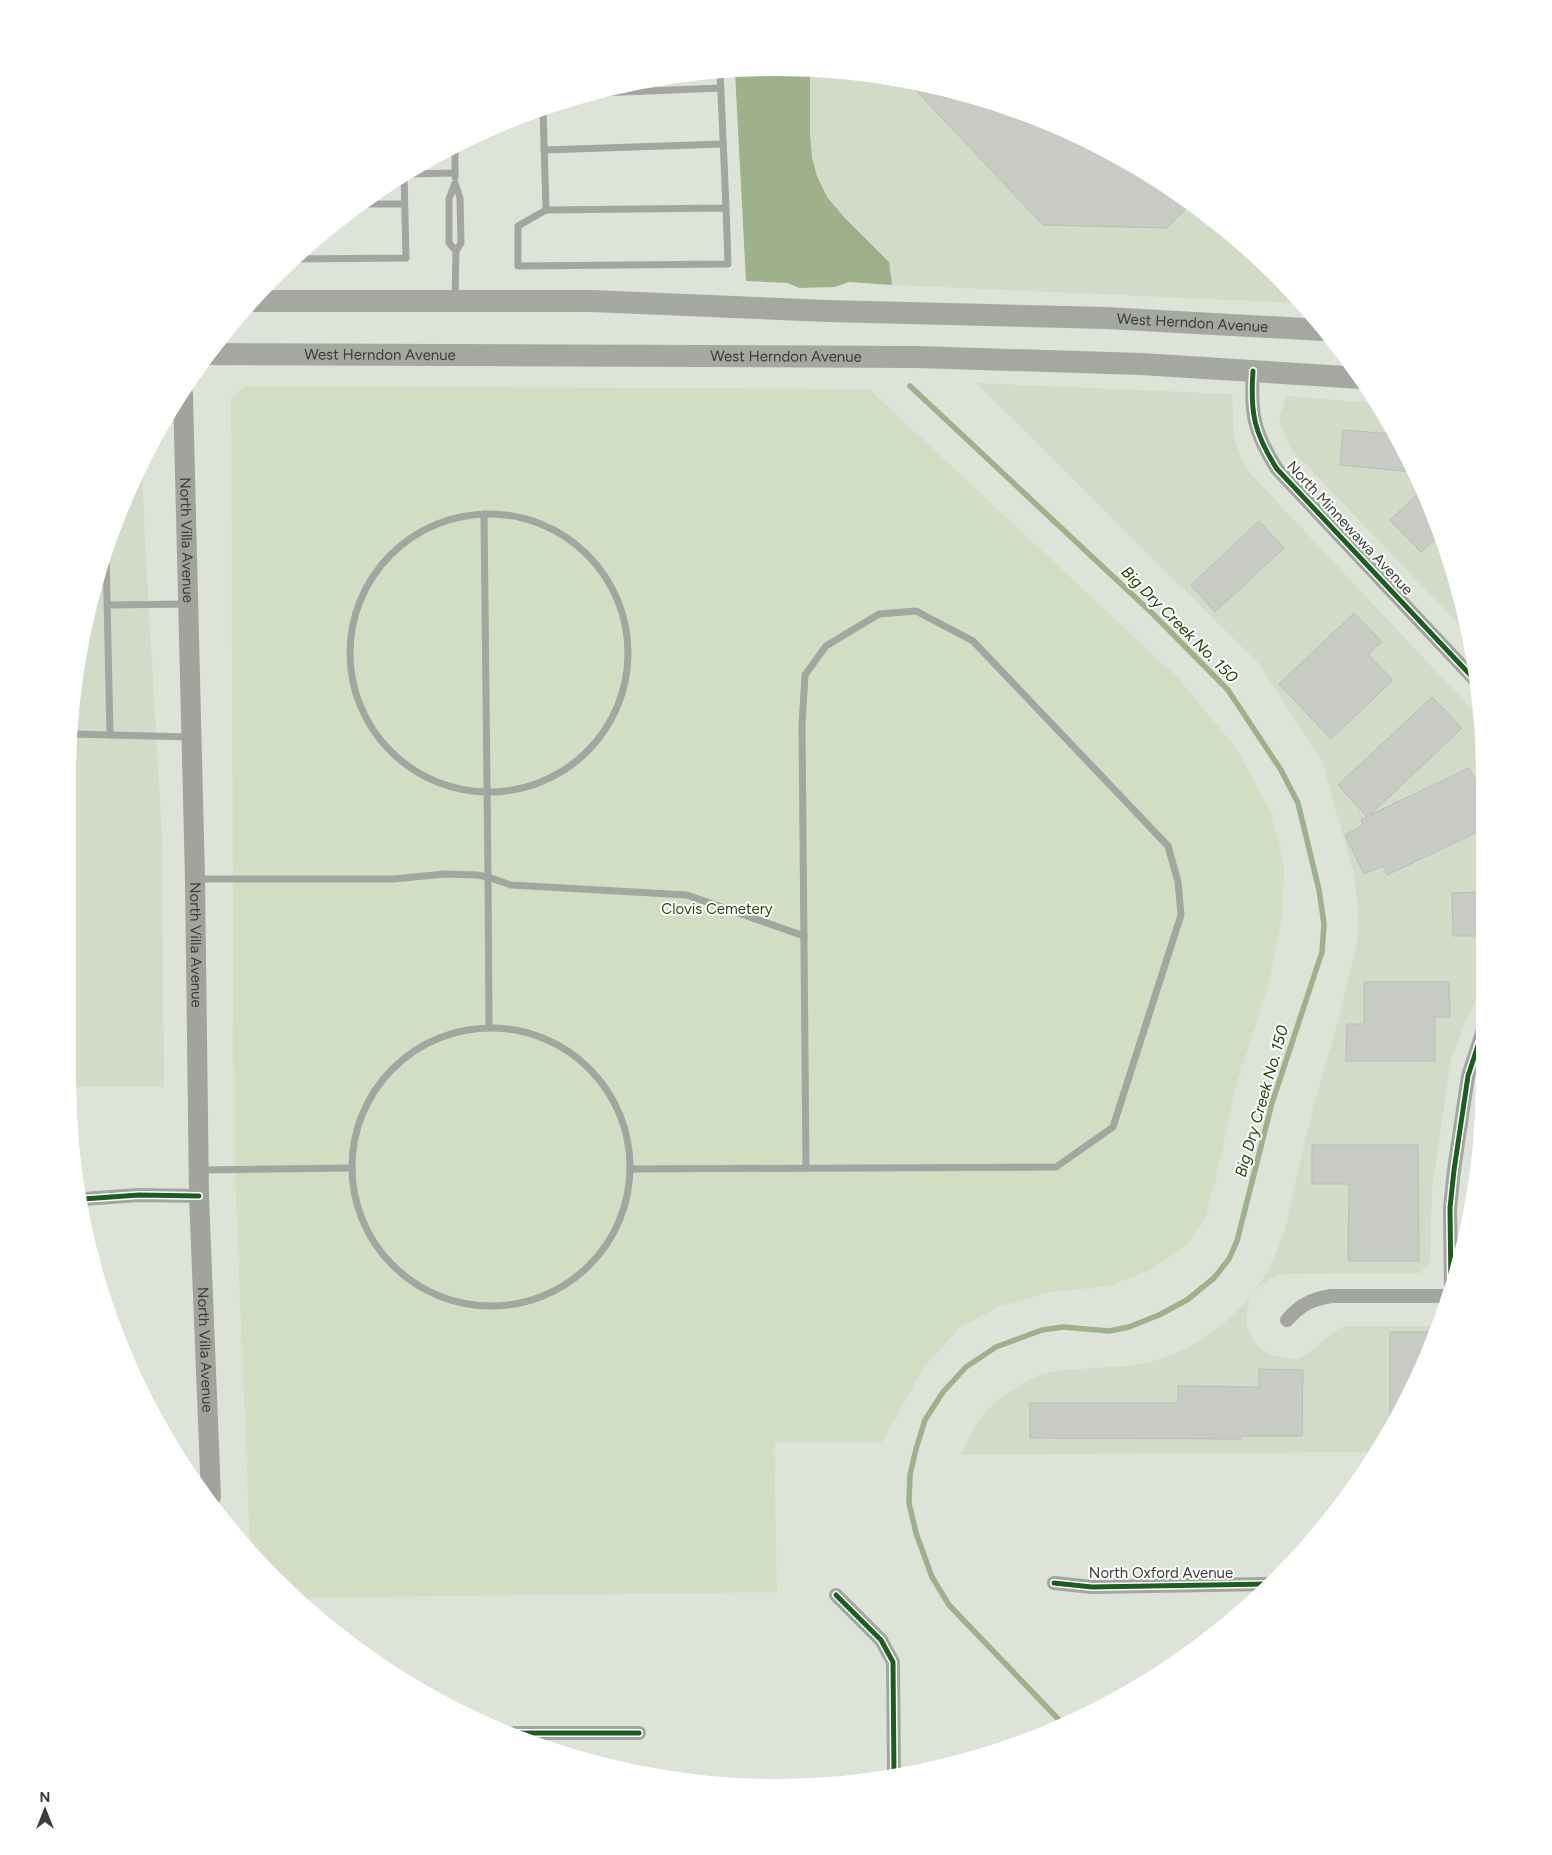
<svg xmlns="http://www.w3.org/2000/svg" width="1552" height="1855" font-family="Figtree,sans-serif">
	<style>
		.built { fill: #d2dac8 }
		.green { fill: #d1dec3 }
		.water { fill: #9eb18a }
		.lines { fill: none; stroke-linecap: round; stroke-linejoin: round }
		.stream { stroke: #9eb18a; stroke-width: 5.5 }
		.building { fill: #c7cbc3; stroke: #b9bdb4 }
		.service { stroke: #a2a5a0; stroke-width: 7 }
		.minor { stroke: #a2a5a0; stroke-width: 14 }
		.secondary { stroke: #a2a39d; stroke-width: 20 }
		.primary { stroke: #a4a8a1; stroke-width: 22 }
		.cycleway-casing { stroke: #fff; stroke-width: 8 }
		.cycleway { stroke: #1b5e20; stroke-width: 5 }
		.labels { text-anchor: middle; stroke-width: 4; stroke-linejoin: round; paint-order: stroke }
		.street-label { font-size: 15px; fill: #3a3e36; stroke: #fff }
		.park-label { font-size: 15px; fill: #2f450b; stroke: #fff }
		.water-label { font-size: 16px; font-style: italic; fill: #273d01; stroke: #fff }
	</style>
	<rect width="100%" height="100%" fill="#dee3d8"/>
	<g class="built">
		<path d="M810,71L914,81L1047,121L1169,187L1277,275L1300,303L892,285L888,262L844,217L827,197L817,176L812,158L810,134Z"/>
		<path d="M976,383L1232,394L1234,437L1240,456L1250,473L1479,717L1484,776V987L1465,1022L1451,1061L1448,1079L1432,1189L1430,1263L1420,1273L1285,1274L1277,1275L1261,1284L1250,1299L1247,1308V1326L1254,1342L1267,1354L1286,1358L1298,1359L1309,1353L1336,1330L1345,1326H1438L1390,1433L1376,1452L961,1455L974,1428L987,1410L1004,1395L1023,1383L1041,1375L1060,1370L1128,1366L1151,1362L1172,1355L1196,1343L1218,1328L1238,1311L1255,1291L1269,1269L1279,1246L1286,1224L1313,1107L1338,1022L1357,943L1358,913L1354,875L1322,761L1259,664Z"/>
		<path d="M1286,396L1376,403L1430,505L1470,636L1290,448L1279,421Z"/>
		<path d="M142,460L145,540L162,835L164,1087H69L74,684L92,592Z"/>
	</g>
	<path class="green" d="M245,386L869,389L1180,680L1238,751L1272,815L1284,863L1283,912L1269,983L1235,1089L1218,1171L1206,1216L1188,1244L1150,1270L1110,1286L1050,1292L1000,1306L959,1328L924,1367L882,1442H774L777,1592L297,1598L275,1580L250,1547L234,1151L231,399Z"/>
	<path class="water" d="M776,68L810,71V134L812,158L817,176L827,197L844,217L889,262L892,285L849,282L835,287L799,288L788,283L746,281L735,72Z"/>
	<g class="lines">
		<path class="stream" d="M910,386L1153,614L1228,690L1281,770L1298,803L1319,890L1324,924L1322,952L1272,1103L1237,1241L1229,1259L1214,1278L1187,1300L1159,1315L1129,1327L1109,1331L1063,1327L1042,1330L996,1347L966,1367L943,1392L925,1420L916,1449L910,1475L909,1503L916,1533L932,1577L949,1605L1063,1724"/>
	</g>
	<g class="building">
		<path d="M906,80L914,81L1047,121L1169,187L1190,204L1167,228L1043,225Z"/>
		<path d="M1343,430L1393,434L1413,472L1340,465Z"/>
		<path d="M1422,490L1430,505L1440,535L1421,552L1390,520Z"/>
		<path d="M1259,521L1284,548L1215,612L1191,585Z"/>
		<path d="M1354,613L1382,642L1368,654L1393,680L1331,739L1279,684Z"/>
		<path d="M1432,697L1462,728L1370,815L1469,768L1484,798V829L1387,875L1383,866L1364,874L1345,835L1363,825L1361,820L1367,817L1338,785Z"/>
		<path d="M1484,892V936H1453L1452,893Z"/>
		<path d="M1364,982H1449L1450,1017H1435V1061H1346L1347,1024H1364Z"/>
		<path d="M1312,1145H1418L1419,1261H1348L1349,1184H1312Z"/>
		<path d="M1390,1332H1435L1390,1433Z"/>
		<path d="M1259,1369L1303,1370L1302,1436H1241V1439L1030,1438V1403H1178V1386L1259,1387Z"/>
	</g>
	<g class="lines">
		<g class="service">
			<path d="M720,73C723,137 726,200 728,264L518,266V226L546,210L726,208"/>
			<path d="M599,93L721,88"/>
			<path d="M543,110L546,210"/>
			<path d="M455,148V177"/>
			<path d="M544,150L723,144"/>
			<path d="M406,174L455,173"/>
			<path d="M362,204H404"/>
			<path d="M295,259L406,258L404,175"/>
			<path d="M455,298L456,251L461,243L460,198L455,183L449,199V243L456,251"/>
			<circle cx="489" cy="653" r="139"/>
			<path d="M106,554L110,735"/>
			<path d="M108,605L188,604"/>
			<path d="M73,734L190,737"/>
			<path d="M197,879H393L445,874L477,875L488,877L484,514"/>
			<path d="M489,1027L488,877L511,885L687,895L804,936"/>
			<circle cx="491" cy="1167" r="139"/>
			<path d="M630,1169L1056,1167L1113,1127L1181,915L1178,882L1168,846L973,641L916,611L879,614L826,646L805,675L802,725L806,1168"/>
			<path d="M199,1170L351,1168"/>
		</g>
		<g class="minor">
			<path d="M1253,371C1250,413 1254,433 1277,469L1475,680"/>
			<path d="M83,1199L139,1195L199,1196"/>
			<path d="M1451,1288L1450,1208L1454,1170L1468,1076L1483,1030"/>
			<path d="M1287,1320C1300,1305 1312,1299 1331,1296H1449"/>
			<path d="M1054,1583L1092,1587L1268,1584"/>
			<path d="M836,1595L881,1640L893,1662L894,1775"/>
			<path d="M514,1733H639"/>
		</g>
		<path class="secondary" id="s1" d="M183,394L195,879L199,1196L211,1497"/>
		<g class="primary">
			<path id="s2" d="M252,301H592L827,311L1106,318L1323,330"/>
			<path id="s3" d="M208,354L917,357L1141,364L1361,378"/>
		</g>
		<g class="cycleway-casing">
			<g id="cycleway">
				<path d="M1253,371C1250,413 1254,433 1277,469L1475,680"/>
				<path d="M83,1199L139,1195L199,1196"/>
				<path d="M1451,1288L1450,1208L1454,1170L1468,1076L1483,1030"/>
				<path d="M1054,1583L1092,1587L1268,1584"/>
				<path d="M836,1595L881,1640L893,1662L894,1775"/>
				<path d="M514,1733H639"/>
			</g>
		</g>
		<use href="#cycleway" class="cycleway"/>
	</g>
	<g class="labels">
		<g class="street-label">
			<text dy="5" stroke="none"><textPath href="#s2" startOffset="941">West Herndon Avenue</textPath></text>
			<text dy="5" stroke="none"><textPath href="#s3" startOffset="172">West Herndon Avenue</textPath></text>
			<text dy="5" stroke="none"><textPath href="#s3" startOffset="578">West Herndon Avenue</textPath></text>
			<text transform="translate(1350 528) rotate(47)" y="5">North Minnewawa Avenue</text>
			<text dy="5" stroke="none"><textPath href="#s1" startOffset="146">North Villa Avenue</textPath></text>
			<text dy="5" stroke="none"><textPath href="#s1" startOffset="551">North Villa Avenue</textPath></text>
			<text dy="5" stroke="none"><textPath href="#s1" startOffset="956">North Villa Avenue</textPath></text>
			<text x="1161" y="1578">North Oxford Avenue</text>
		</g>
		<g class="park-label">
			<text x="717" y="914">Clovis Cemetery</text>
		</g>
		<g class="water-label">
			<text transform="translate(1180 624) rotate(45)" y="6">Big Dry Creek No. 150</text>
			<text transform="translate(1261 1101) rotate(-74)" y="6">Big Dry Creek No. 150</text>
		</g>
	</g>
	<path d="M0 0H1552V1855H0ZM776 76H776A700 700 0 0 1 1476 776V1079A700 700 0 0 1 776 1779H776A700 700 0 0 1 76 1079V776A700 700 0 0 1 776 76Z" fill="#fff" fill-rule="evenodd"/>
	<g transform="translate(45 1810)" stroke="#ffffff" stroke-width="4" paint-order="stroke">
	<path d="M0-4L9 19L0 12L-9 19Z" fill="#3a3e36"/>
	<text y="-8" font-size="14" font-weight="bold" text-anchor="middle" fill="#3a3e36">N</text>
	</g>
</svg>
